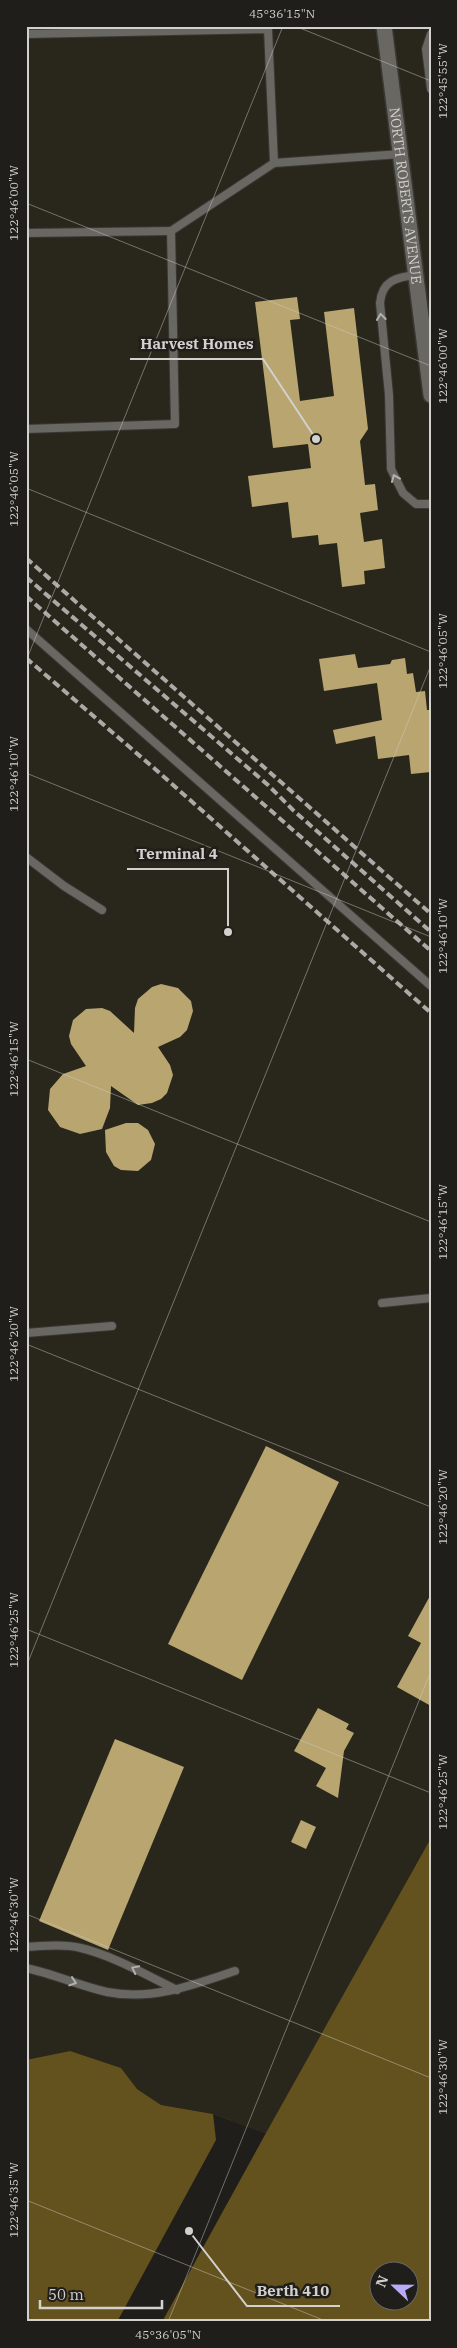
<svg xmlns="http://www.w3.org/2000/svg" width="457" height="2348" font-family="'IBM Plex Serif',serif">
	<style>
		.built { fill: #29261c }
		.water { fill: #63521d; fill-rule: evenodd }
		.pier { fill: #201e1a }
		.building { fill: #b8a570 }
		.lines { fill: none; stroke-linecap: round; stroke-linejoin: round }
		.lane-casing { stroke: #393835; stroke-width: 10 }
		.street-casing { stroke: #393835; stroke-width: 18 }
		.lane { stroke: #696762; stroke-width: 8 }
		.street { stroke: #696762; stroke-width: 15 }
		.rail { stroke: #abaaa6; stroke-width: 4; stroke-dasharray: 8 4; stroke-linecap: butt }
		.oneway { stroke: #b2b1ae }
		.ticks { fill: none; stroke: #d2d1ce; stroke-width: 1; stroke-opacity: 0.45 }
		.labels { text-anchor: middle; stroke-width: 5; stroke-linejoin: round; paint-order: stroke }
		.street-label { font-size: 14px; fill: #d2d1ce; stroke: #201e1a }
		.leader { fill: none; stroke: #d2d1ce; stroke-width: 2 }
		.callout-dot { fill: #d2d1ce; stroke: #201e1a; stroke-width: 2 }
		.callout-label { font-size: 15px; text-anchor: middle; font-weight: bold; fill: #d2d1ce; stroke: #201e1a; stroke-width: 5; stroke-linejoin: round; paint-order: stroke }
		.neatline { fill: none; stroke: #d2d1ce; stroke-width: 2 }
		.ticks-label { font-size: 12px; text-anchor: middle; fill: #d2d1ce }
	</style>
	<rect width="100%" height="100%" fill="#201e1a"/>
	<path class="built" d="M26,26H431V1838L162,2322L213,2114L161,2105L137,2089L121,2068L70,2051L26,2060Z"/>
	<path class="water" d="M431,1838V2322H26V2060L70,2051L121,2068L137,2089L161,2105L213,2114L266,2133ZM380,2270H410V2300H380Z"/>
	<path class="pier" d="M213,2114L266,2133L162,2322H117L216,2140Z"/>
	<g class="building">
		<path d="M297,297L300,319L290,320L300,401L334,396L324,312L354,308L368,429L360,441L365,485L375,484L378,510L360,513L364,542L382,539L385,568L364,571L365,584L342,587L337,543L319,545L318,535L292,538L288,502L252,507L248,476L311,468L308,444L273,448L255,302Z"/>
		<path d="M355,654L358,668L390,664L392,660L405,658L407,674L413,673L416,692L425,691L427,710H431V772L411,774L409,755L378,759L375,736L336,744L333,730L382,720L377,683L324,691L319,659Z"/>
		<path d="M161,984L178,988L191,1001L193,1011L187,1030L180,1037L158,1047L170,1065L173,1075L167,1093L161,1099L152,1103L138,1105L111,1086L110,1108L102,1129L80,1134L60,1127L48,1110L50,1089L63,1074L86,1066L71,1044L69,1036L73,1020L86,1009L102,1008L110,1011L134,1033L135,1008L138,999L152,987Z"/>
		<path d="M126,1123H138L148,1130L155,1144L151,1160L138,1171L121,1170L114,1166L106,1152L105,1130Z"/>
		<path d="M266,1446L339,1482L242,1680L168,1644Z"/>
		<path d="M431,1594V1706L397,1687L421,1643L408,1636Z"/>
		<path d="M318,1708L349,1724L346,1729L354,1733L344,1751L338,1798L316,1786L326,1768L294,1751Z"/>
		<path d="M115,1739L184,1767L108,1950L39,1921Z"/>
		<path d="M301,1820L316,1827L306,1849L291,1842Z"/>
	</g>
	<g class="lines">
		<g class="lane-casing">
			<g id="lane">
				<path d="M26,34L268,29L274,163"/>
				<path d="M431,34L426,49L431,89"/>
				<path d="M26,233L171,231"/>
				<path d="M416,275C396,277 382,281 380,303L389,395L391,469L403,493L416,504H431"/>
				<path d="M26,429L175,424L171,231L274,163L401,154"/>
				<path d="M26,629L431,986"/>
				<path d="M26,857L64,886L102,910"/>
				<path d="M382,1303L431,1298"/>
				<path d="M26,1333L112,1326"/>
				<path d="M26,1947C44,1946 63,1944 81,1948C114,1956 146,1975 177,1990"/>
				<path d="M26,1968C54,1974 80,1986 107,1992C151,2001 194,1985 235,1971"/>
			</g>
		</g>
		<g class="street-casing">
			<g id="street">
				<path id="s1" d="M384,26L431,395"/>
			</g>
		</g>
		<use href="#lane" class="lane"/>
		<use href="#street" class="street"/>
		<g class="rail">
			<path d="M26,558L431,914"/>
			<path d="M26,577L268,785L293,810L431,932"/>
			<path d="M26,596L431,951"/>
			<path d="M26,658L155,769L431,1013"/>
		</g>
	</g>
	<defs><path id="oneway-chevron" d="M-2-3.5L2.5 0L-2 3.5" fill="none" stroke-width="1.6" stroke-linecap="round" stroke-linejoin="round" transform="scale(1.25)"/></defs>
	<g class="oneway">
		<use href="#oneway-chevron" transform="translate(381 317) rotate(-96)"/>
		<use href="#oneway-chevron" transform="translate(395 478) rotate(-113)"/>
		<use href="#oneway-chevron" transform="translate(135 1969) rotate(-154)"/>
		<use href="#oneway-chevron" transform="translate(73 1982) rotate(18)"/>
	</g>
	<path class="ticks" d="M295,26L431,81M26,203L431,366M26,488L431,652M26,661L283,26M26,773L431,937M26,1059L431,1222M26,1344L431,1507M26,1629L431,1793M26,1667L431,665M26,1914L431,2078M26,2200L328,2322M168,2322L431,1671"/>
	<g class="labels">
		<g class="street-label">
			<text dy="5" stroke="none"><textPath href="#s1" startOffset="171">NORTH ROBERTS AVENUE</textPath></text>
		</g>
	</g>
	<path class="leader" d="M316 439L263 359H130M228 932L228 869H127M189 2231L247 2306H340"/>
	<g class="callout-dot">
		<circle cx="316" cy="439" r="5"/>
		<circle cx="228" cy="932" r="5"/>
		<circle cx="189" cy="2231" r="5"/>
	</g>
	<g class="callout-label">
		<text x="197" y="349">Harvest Homes</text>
		<text x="177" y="859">Terminal 4</text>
		<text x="293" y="2296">Berth 410</text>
	</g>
	<rect width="457" height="2348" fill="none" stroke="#201e1a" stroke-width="55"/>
	<g transform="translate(394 2286) rotate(292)"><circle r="24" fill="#201e1a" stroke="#676662"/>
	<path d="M0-4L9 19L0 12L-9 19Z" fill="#b8abf7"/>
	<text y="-8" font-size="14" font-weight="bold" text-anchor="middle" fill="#d2d1ce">N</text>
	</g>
	<path d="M40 2300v8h122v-8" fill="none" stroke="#d2d1ce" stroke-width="2.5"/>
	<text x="48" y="2300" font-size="15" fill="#d2d1ce" stroke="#201e1a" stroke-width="4" paint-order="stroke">50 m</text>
	<rect x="28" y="28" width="402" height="2292" class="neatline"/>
	<g class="ticks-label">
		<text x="282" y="18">45°36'15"N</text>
		<text transform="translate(443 81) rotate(-90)" y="4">122°45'55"W</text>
		<text transform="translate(14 203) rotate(-90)" y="4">122°46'00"W</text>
		<text transform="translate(443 366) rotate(-90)" y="4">122°46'00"W</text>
		<text transform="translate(14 489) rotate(-90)" y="4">122°46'05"W</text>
		<text transform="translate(443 651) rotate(-90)" y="4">122°46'05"W</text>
		<text transform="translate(14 774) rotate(-90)" y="4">122°46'10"W</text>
		<text transform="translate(443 936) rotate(-90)" y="4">122°46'10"W</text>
		<text transform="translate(14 1059) rotate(-90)" y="4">122°46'15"W</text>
		<text transform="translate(443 1222) rotate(-90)" y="4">122°46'15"W</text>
		<text transform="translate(14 1344) rotate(-90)" y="4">122°46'20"W</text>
		<text transform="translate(443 1507) rotate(-90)" y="4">122°46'20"W</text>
		<text transform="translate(14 1630) rotate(-90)" y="4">122°46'25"W</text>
		<text transform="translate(443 1792) rotate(-90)" y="4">122°46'25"W</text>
		<text transform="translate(14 1915) rotate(-90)" y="4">122°46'30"W</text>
		<text transform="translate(443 2077) rotate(-90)" y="4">122°46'30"W</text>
		<text transform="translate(14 2200) rotate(-90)" y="4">122°46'35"W</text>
		<text x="168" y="2339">45°36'05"N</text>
	</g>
</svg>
